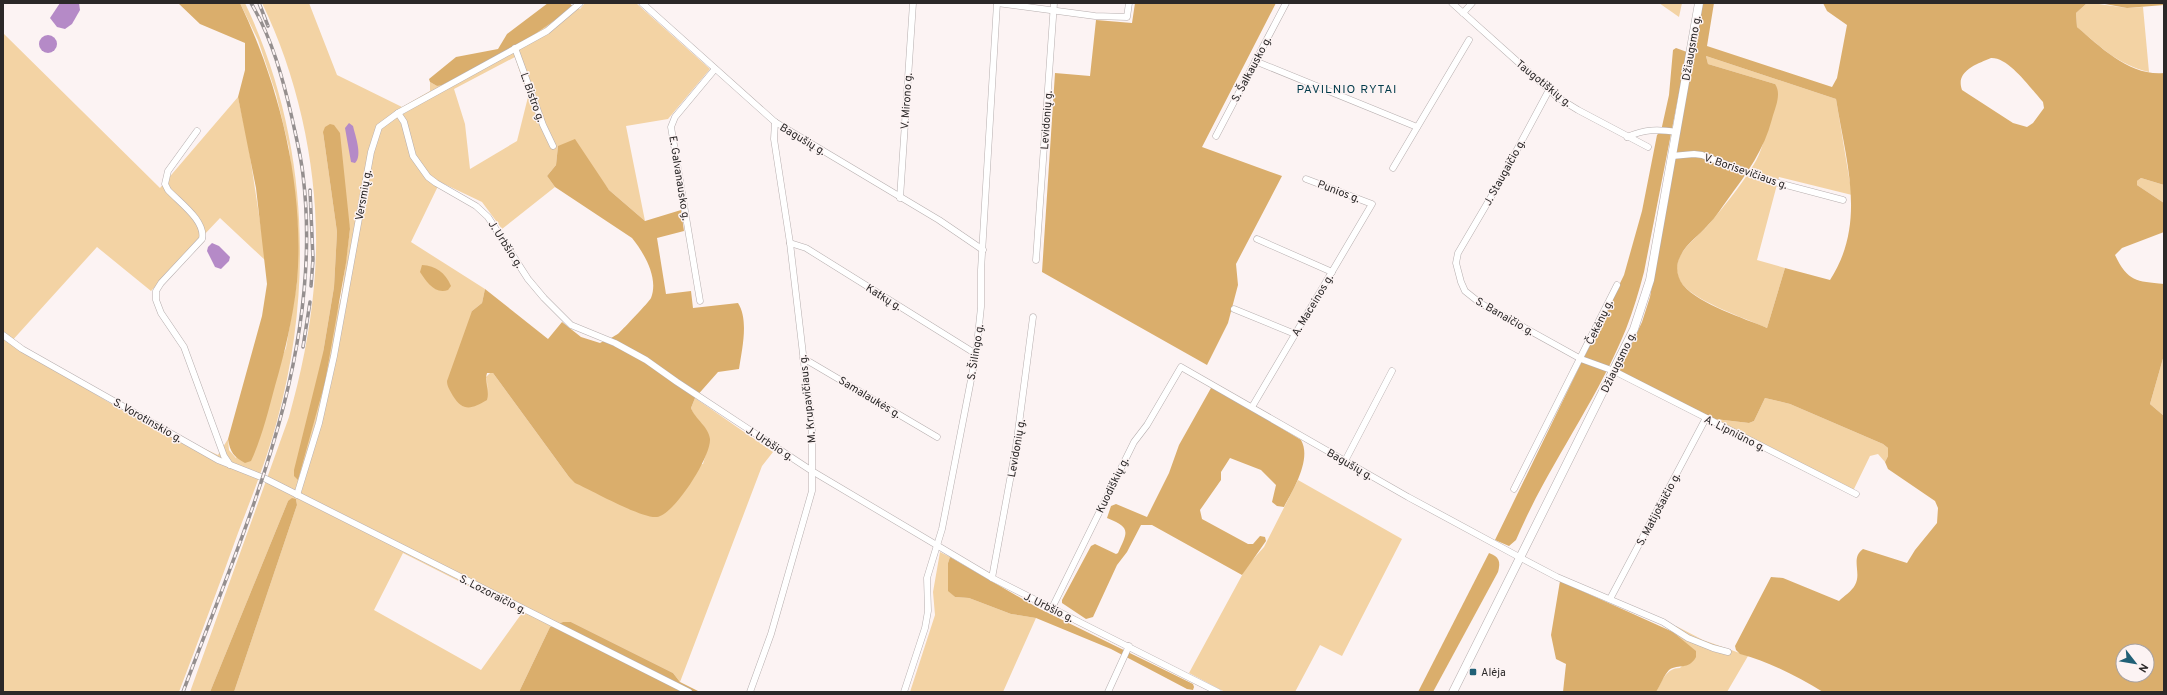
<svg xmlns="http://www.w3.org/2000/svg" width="2167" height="695" font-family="Overpass,sans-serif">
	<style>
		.green { fill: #f3d3a4; fill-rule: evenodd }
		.forest { fill: #daae6c; fill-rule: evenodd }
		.water { fill: #b58ac7 }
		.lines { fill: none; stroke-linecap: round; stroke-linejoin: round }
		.minor-casing { stroke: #b6aeae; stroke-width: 7 }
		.tertiary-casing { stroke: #b6aeae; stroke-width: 9 }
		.minor { stroke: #fff; stroke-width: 6 }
		.tertiary { stroke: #fff; stroke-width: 8 }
		.rail-casing { stroke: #958f8f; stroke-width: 3.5 }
		.rail { stroke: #fcf3f3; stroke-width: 2; stroke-dasharray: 6; stroke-linecap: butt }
		.poi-dot { fill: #216076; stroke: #fcf3f3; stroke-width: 1.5 }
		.labels { text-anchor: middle; stroke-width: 3; stroke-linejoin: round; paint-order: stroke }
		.street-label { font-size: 11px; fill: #2b2828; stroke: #fcf3f3 }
		.poi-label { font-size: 11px; fill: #2b2828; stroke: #fcf3f3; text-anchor: start }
		.neighbourhood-label { font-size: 12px; letter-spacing: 1px; fill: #013a4a; stroke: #fcf3f3 }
	</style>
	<rect width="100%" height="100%" fill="#fcf3f3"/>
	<g class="green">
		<path d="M240,3H245C307,133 315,282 277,421C267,459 252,496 238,533C219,586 199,639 179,692H3V33L160,188L238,97L248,143L266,261L220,218L151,291L97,247L10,343L125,412L218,455L228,439L229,450L236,458L286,348L297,282L298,230L289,148L276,94L258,40Z"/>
		<path d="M262,3H309L337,75L402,107L430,91V82L437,86L573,6L580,9L585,3H636L710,69L668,119L626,126L645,221L609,190L599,177L558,146L556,165L547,176L555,187L502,229L482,202L440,182L411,242L485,289L482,303L472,311L489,393L486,377L491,372L493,373L569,477L575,482L703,464C716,422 702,439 691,408L695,398L773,452L762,466L680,682L673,673L571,622H563L550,627L519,692H234L297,505L296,499L288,501L210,692H190L289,417C301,374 310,331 314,286C323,193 303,87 262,3ZM515,57L528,97L517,141L470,169L465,124L454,89ZM323,132L350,229L341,298L323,353L334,287L337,232ZM403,553L522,613L481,670L374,610Z"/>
		<path d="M1659,3H1682L1679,17Z"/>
		<path d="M2092,3L2127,8L2143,7L2149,72C2117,64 2102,48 2077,27L2076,13L2086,4Z"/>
		<path d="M1706,56L1836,99L1852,195L1779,177L1757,260L1785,268L1767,328C1747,319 1687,299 1679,279C1669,254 1697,239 1709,224C1723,208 1753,171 1760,152C1768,133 1770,105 1775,84L1708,64Z"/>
		<path d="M2141,178L2164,185V203L2137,185V181Z"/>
		<path d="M2164,355V416L2150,404Z"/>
		<path d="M1765,398L1790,404L1883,444L1888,448V456L1885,462L1878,454L1870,456L1853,491L1715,419L1749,423L1754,421Z"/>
		<path d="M1298,480L1402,539L1342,656L1320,645L1295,692H1225L1189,673L1247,566L1264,547Z"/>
		<path d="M940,552L950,557L948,563V590L955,597L969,598L1011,614L1036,618L1003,692H910L935,615L933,592Z"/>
		<path d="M1676,626L1703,640L1748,656L1727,692H1656C1662,681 1666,668 1680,668L1695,651L1673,632Z"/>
	</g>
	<g class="forest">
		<path d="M178,3H240C280,87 305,188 297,282C293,317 285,352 275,386C268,412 262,437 251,461L245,463C234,457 230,452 228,439L262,316L267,284L256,188L238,97L245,70V43L200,24Z"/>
		<path d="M548,3H569L573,6L565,13L525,41L442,85L437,86L430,82L429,79L456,57L498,49L507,34Z"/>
		<path d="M1135,3H1276L1202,147L1282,176L1236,264L1238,285L1228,323L1207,365L1042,272L1055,73L1090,76L1096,20L1132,23Z"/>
		<path d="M1703,3H1714L1707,46L1832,87L1837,78L1847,25L1827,11L1823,3H2092L2086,4L2076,13L2077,27C2102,48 2129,76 2164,73V185L2141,178L2137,181V185L2164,203V232L2122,248L2115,255C2128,282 2136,281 2164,284V355L2150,404L2164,416V692H1823C1796,676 1770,662 1740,654L1736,650L1735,646L1771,577L1783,578L1839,601C1844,596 1852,591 1855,585C1862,573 1850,558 1863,549L1907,563L1915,550L1937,523L1938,508L1935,501L1888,469L1885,462L1888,456V448L1883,444L1790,404L1765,398L1754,421L1749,423L1715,419L1619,371L1642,322L1650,297ZM1706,56L1836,99C1846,162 1867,223 1830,280L1785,268L1767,328C1744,318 1700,305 1683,285C1677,277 1675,266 1680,257C1686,243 1699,236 1708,225C1716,217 1722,207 1728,199C1747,173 1764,150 1772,119C1775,108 1782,94 1775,84L1708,64ZM1991,58C2009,57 2031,89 2043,102L2044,108L2033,123L2027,127L2013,123L1962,90C1955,71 1977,64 1991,58ZM2123,651H2147V675H2123Z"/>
		<path d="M2099,3H2164V5L2127,8Z"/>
		<path d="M1676,48L1687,52L1644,272C1639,291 1633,311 1626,329C1596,403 1547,467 1516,540L1509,546L1495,540L1624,275L1642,211L1657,135L1661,131L1669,95L1673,50Z"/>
		<path d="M330,124L334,125L340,133L350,229L346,263L325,382L298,480L294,476V470L323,353L334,287L337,232L323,132L325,127Z"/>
		<path d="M575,139L609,190L645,221L681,210L684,231L657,238L666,294L691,291L693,308L738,303C749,320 742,349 739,369L718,372L695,398L691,408C695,419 709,427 710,439C711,457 674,515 657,517C642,519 591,490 575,483L569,477L493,373H487C484,382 490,391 487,400C472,409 463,412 453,396C450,390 447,387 447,381L472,311L482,303L485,289L548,339L562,322L581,337L600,343C606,340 614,337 619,333C624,328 648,303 651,298C659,278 644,253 632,238L555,187L547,176L556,165L558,146Z"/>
		<path d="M422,265C436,266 445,272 451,286L448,290C435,295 426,281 420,272Z"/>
		<path d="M1211,388H1215L1301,440C1312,459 1293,490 1284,507L1277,506L1272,502L1276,485L1261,470L1230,458L1221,472V480L1200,510L1202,519L1248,544H1253L1260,536L1265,537L1266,541L1242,575L1152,525H1141L1127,552L1117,565L1093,617L1086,619L1062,603V600L1091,546L1095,544L1116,554L1118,553C1128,531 1131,528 1107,518L1111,506L1116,504L1147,517L1169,473L1179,445Z"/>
		<path d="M292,498L296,499L297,505L234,692H210L288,501Z"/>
		<path d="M1489,553C1499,557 1501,561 1498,572L1433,692H1418Z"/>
		<path d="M950,557L1038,608L1193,684L1194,687L1193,690L1187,689L1111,649L1036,618L1011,614L969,598L955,597L948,591V563Z"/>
		<path d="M1560,581L1673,632L1696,651V657C1688,671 1679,663 1669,670C1664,675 1660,686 1656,692H1563L1566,664L1556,659L1551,635Z"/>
		<path d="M563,622H571L673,673L680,682L700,692H519L550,627Z"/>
	</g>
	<g class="water">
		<path d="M60,3H79L80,10L72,24L65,29L57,27L50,18Z"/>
		<circle cx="48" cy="44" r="9"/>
		<path d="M349,123L353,126C355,135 363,156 355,163L351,162L345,128Z"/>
		<path d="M212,243L219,246L230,257L229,261L221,269L215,267L207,251L208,247Z"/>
	</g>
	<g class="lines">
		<g class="minor-casing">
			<g id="minor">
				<path d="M642,3L775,122L939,220L983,250"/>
				<path d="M997,3L1095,16L1127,17L1129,3"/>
				<path d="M1452,3L1557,97L1578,110L1648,147"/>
				<path d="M1463,13L1472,3"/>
				<path d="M515,48L543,125L553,146"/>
				<path d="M1255,61L1417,127"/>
				<path d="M1549,90L1498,185L1458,253L1456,263L1461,282L1465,291L1480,303L1581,359L1614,371L1856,494"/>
				<path d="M398,113L404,122L413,156L428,177L436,183L476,206L488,217L528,279L544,298L571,325L615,343L646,360L677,382L812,471L992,578L1218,692"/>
				<path d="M197,131L168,171L165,184L168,190C180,203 206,221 202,239L161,283L156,291V300L161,313L184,347L224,456L230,465"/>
				<path d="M1216,136L1286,3"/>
				<path d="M1627,137C1645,129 1658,129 1677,132"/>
				<path d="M1672,156L1694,154L1702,155L1767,180L1843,200"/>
				<path d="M1393,168L1469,40"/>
				<path d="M900,198L913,3"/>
				<path d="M1257,239L1332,272"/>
				<path d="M790,243L806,248L976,354"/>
				<path d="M1036,260L1054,3"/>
				<path d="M700,301L671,127L675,117L715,69"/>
				<path d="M1234,309L1295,334"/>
				<path d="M3,335L22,349L218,460L266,479L689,692"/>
				<path d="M803,358L937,437"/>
				<path d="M1252,407L1372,204L1306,179"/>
				<path d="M1345,461L1392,371"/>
				<path d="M1514,489L1617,285"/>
				<path d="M297,495L319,423L334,356L371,152L379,127L398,113L547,31L580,3"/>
				<path d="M992,578L1016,447L1033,317"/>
				<path d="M1610,599L1706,418"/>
				<path d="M1052,608L1134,442L1147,425L1181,367L1408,497L1521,558L1557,577L1663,622L1688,638L1713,648L1728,652"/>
				<path d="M750,692L771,634L812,491V431L790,243L774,139L775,122"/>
				<path d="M904,692L925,628L928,611L927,578L942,529L976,354L981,307V270L997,3"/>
				<path d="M1108,692L1129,646"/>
			</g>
		</g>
		<g class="tertiary-casing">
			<path id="tertiary" d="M1453,692L1634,329L1650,280L1699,3"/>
		</g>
		<use href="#minor" class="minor"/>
		<use href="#tertiary" class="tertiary"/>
		<g class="rail-casing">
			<g id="rail">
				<path d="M259,3L268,26"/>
				<path d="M310,190L313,259L311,286"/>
				<path d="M303,347L310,302"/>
				<path d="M183,692C245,526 325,356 303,175C301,156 296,137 292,118C283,79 272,38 251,3"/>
			</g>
		</g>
		<use href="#rail" class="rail"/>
	</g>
	<rect class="poi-dot" x="1469" y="668" width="8" height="8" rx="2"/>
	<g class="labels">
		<g class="street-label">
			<text transform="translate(1691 48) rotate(-80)" y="4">Džiaugsmo g.</text>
			<text transform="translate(1251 69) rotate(-62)" y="4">S. Šalkausko g.</text>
			<text transform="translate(1544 83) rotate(39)" y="4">Taugotiškių g.</text>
			<text transform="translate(533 97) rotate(70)" y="4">L. Bistro g.</text>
			<text transform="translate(906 101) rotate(-86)" y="4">V. Mirono g.</text>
			<text transform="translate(1046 120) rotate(-86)" y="4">Levidonių g.</text>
			<text transform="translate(803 139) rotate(31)" y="4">Bagušių g.</text>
			<text transform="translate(1746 171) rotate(19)" y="4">V. Borisevičiaus g.</text>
			<text transform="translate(1504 172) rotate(-61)" y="4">J. Staugaičio g.</text>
			<text transform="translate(680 178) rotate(81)" y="4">E. Galvanausko g.</text>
			<text transform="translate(1339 191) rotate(21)" y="4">Punios g.</text>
			<text transform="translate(363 195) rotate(-80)" y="4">Versmių g.</text>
			<text transform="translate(506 244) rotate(57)" y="4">J. Urbšio g.</text>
			<text transform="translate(884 297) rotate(32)" y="4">Katkų g.</text>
			<text transform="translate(1312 305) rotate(-59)" y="4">A. Maceinos g.</text>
			<text transform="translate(1505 316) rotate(30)" y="4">S. Banaičio g.</text>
			<text transform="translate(1599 322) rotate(-64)" y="4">Čekėnų g.</text>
			<text transform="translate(975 352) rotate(-81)" y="4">S. Šilingo g.</text>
			<text transform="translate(1618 362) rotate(-64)" y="4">Džiaugsmo g.</text>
			<text transform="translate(870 397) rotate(31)" y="4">Samalaukės g.</text>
			<text transform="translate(807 399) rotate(-96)" y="4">M. Krupavičiaus g.</text>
			<text transform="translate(148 420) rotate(30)" y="4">S. Vorotinskio g.</text>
			<text transform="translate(1735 433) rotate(27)" y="4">A. Lipniūno g.</text>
			<text transform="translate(770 443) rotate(33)" y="4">J. Urbšio g.</text>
			<text transform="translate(1016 448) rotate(-80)" y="4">Levidonių g.</text>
			<text transform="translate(1350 464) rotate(30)" y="4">Bagušių g.</text>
			<text transform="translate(1112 485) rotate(-64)" y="4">Kuodiškių g.</text>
			<text transform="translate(1658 509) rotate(-62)" y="4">S. Matijošaičio g.</text>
			<text transform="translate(493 594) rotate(27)" y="4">S. Lozoraičio g.</text>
			<text transform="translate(1049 607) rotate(26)" y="4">J. Urbšio g.</text>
		</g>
		<g class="poi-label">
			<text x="1481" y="676">Alėja</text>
		</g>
		<g class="neighbourhood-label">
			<text x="1347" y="93">PAVILNIO RYTAI</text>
		</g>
	</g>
	<rect width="2167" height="695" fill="none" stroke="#2b2828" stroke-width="8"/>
	<g transform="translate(2135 663) rotate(121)"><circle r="19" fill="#fcf3f3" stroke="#a8a2a2"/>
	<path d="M0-3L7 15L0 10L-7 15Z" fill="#216076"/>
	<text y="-6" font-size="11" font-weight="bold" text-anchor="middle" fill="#2b2828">N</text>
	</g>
</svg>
